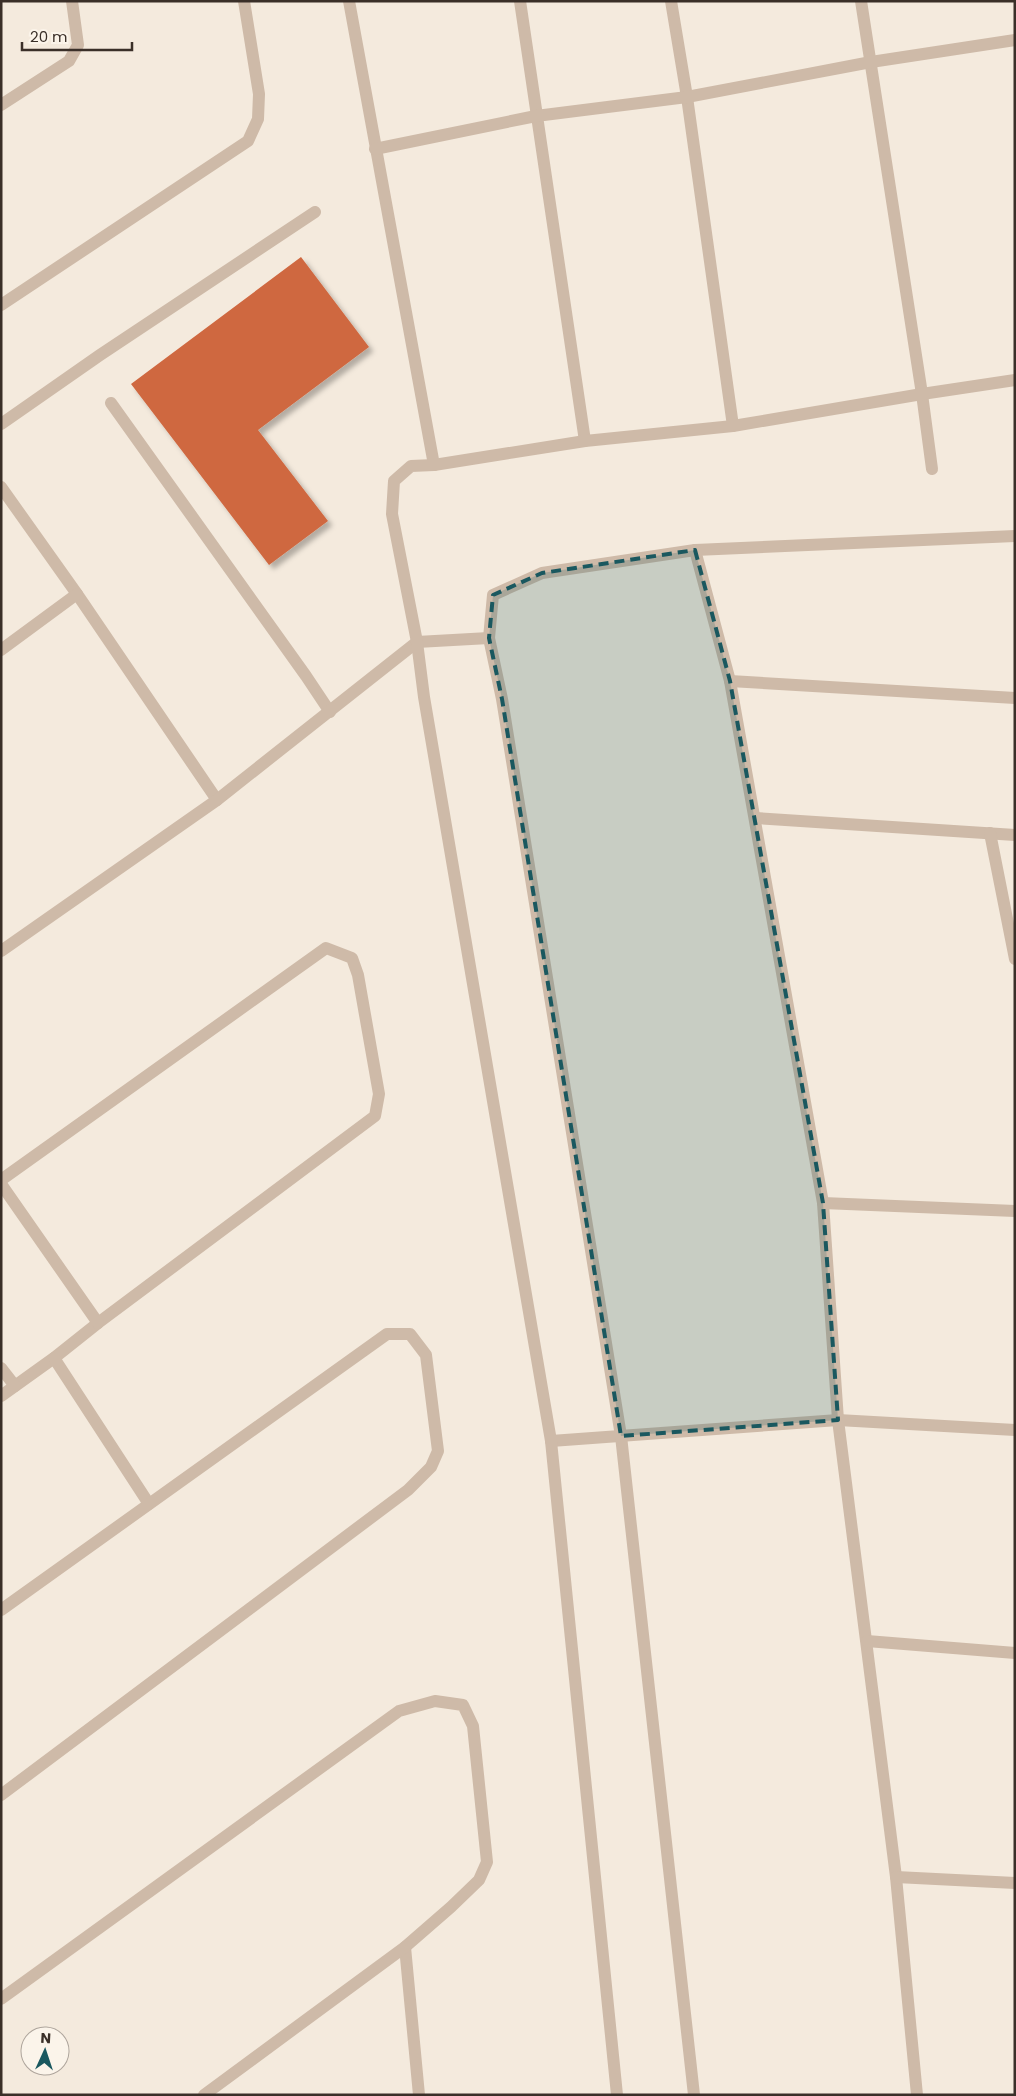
<svg xmlns="http://www.w3.org/2000/svg" width="1016" height="2096" font-family="Poppins,sans-serif">
	<style>
		.building { fill: #cf6840; filter: url(#shadow) }
		.lines { fill: none; stroke-linecap: round; stroke-linejoin: round }
		.lane { stroke: #cebaa8; stroke-width: 12 }
		.street { stroke: #cebaa8; stroke-width: 12 }
		.marked { fill: #1a585f; fill-opacity: 0.2; stroke: #1a585f; stroke-width: 4; stroke-dasharray: 10 6; stroke-linejoin: round }
	</style>
	<defs>
		<filter id="shadow"><feDropShadow dx="4.5" dy="4.5" stdDeviation="2.5" flood-color="#0004"/></filter>
	</defs>
	<rect width="100%" height="100%" fill="#f4eadd"/>
	<path class="building" d="M301,257L369,347L258,430L328,521L269,565L131,384Z"/>
	<g class="lines">
		<path class="lane" d="M922,394L932,469"/>
		<g class="street">
			<path d="M349,1L434,465"/>
			<path d="M520,1L585,441"/>
			<path d="M671,1L687,97L733,426"/>
			<path d="M861,1L922,394"/>
			<path d="M1,105L69,61L78,45L72,1"/>
			<path d="M375,149L536,116L687,97L871,62L1015,40"/>
			<path d="M1,305L248,141L258,119L259,94L244,1"/>
			<path d="M111,403L306,676L330,712"/>
			<path d="M1,424L100,355L315,212"/>
			<path d="M1,487L77,594L217,800"/>
			<path d="M695,550L730,681L823,1203L838,1420L896,1877L917,2095"/>
			<path d="M1,650L77,594"/>
			<path d="M730,681L1015,698"/>
			<path d="M755,818L1015,835"/>
			<path d="M990,833L1015,959"/>
			<path d="M1,951L217,800L417,642L489,638"/>
			<path d="M1,1180L326,948L352,958L358,975L379,1094L375,1116L98,1323L54,1358L1,1396"/>
			<path d="M1,1184L98,1323"/>
			<path d="M823,1203L1015,1211"/>
			<path d="M54,1358L149,1504"/>
			<path d="M1,1368L15,1386"/>
			<path d="M551,1441L838,1420L1015,1430"/>
			<path d="M1,1610L387,1334H410L426,1355L438,1451L431,1467L408,1490L1,1795"/>
			<path d="M867,1641L1015,1653"/>
			<path d="M896,1877L1015,1883"/>
			<path d="M405,1947L419,2095"/>
			<path d="M1,1999L399,1711L435,1701L463,1705L473,1726L487,1862L479,1880L451,1907L405,1947L204,2095"/>
			<path d="M617,2095L551,1441L424,697L417,642L392,514L394,481L411,466L434,465L585,441L733,426L922,394L1015,380"/>
			<path d="M694,2095L621,1436L502,699L489,638L493,595L542,573L695,550L1015,536"/>
		</g>
	</g>
	<path class="marked" d="M695,550L730,681L823,1203L838,1420L621,1436L502,699L489,638L493,595L542,573Z"/>
	<rect width="1016" height="2096" fill="none" stroke="#3a2f28" stroke-width="5"/>
	<g transform="translate(45 2051) rotate(3)"><circle r="24" fill="#fbf4ea" stroke="#aea59c"/>
	<path d="M0-4L9 19L0 12L-9 19Z" fill="#1a585f"/>
	<text y="-8" font-size="14" font-weight="bold" text-anchor="middle" fill="#3a2f28">N</text>
	</g>
	<path d="M22 42v8h110v-8" fill="none" stroke="#3a2f28" stroke-width="2.5"/>
	<text x="30" y="42" font-size="15" fill="#3a2f28" stroke="#fbf4ea" stroke-width="4" paint-order="stroke">20 m</text>
</svg>
